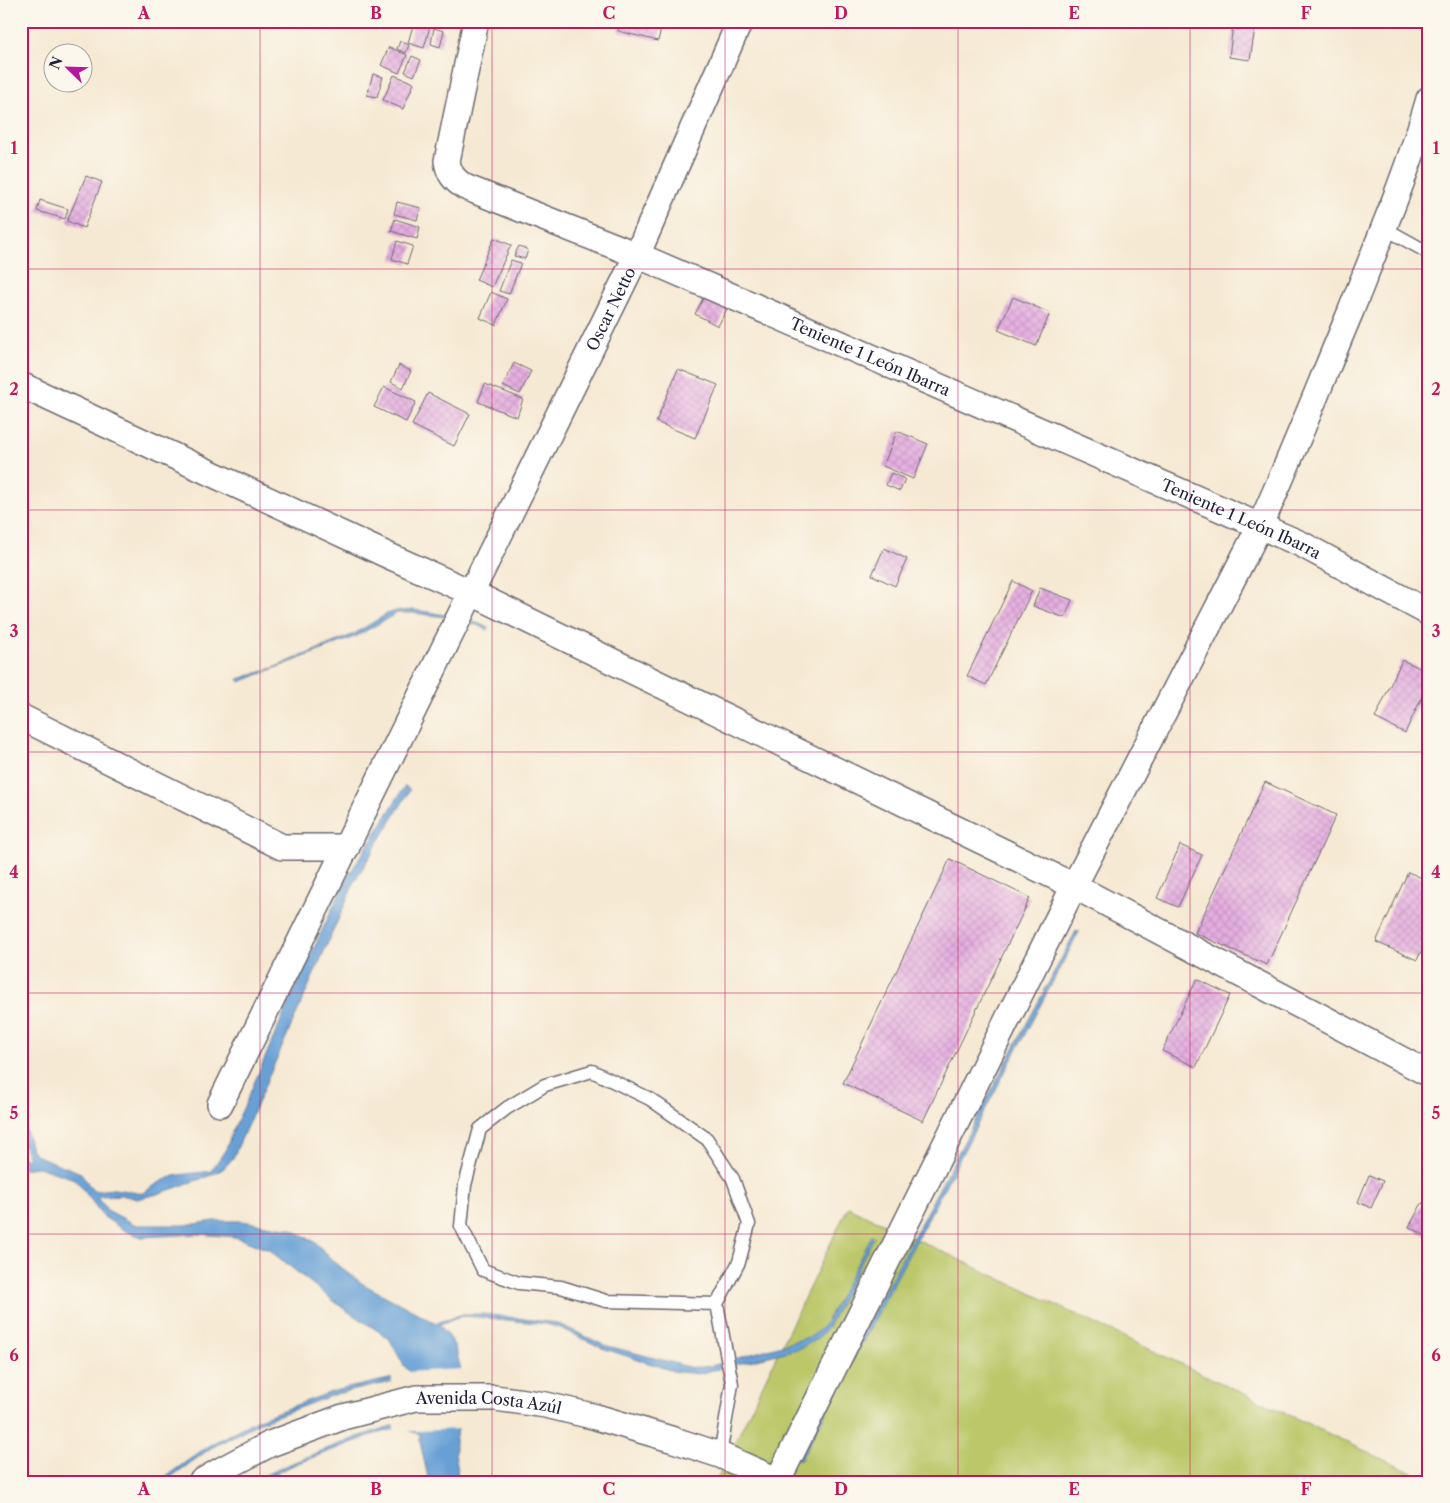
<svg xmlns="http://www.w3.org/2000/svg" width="1450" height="1503" font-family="'Libre Caslon Text',serif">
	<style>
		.green { fill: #bbc769; stroke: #6e7452 }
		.water { fill: #68a0d6; stroke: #456188 }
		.pier { fill: #f6e9d3 }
		.building { fill: url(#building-cross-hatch) }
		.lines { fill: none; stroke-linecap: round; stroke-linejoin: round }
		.lane-casing { stroke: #6c6870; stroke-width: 15 }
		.street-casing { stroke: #6c6870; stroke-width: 28 }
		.lane { stroke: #fff; stroke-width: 12 }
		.street { stroke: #fff; stroke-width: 25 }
		.grid { fill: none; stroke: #c2185b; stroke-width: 1; stroke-opacity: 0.55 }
		.labels { text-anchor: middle; stroke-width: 4; stroke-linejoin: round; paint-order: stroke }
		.street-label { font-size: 16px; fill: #22223b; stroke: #fbf7ec }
		.neatline { fill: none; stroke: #c2185b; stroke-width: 2 }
		.grid-label { font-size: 16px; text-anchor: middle; font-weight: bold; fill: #c2185b }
	</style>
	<defs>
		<pattern id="building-cross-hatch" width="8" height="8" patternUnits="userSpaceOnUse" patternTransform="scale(1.25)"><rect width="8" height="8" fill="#e5aee0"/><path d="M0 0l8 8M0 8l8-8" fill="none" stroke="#c495c1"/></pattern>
	</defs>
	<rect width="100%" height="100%" fill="#fbf7ec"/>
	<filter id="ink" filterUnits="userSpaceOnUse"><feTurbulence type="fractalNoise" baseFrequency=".02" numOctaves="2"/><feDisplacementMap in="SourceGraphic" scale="10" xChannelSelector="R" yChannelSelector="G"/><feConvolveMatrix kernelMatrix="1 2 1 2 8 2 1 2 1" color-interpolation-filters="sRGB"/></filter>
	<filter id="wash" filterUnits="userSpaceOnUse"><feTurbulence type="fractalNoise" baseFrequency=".0096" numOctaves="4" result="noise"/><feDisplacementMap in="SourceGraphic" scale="20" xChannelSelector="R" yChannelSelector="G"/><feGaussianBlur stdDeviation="1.12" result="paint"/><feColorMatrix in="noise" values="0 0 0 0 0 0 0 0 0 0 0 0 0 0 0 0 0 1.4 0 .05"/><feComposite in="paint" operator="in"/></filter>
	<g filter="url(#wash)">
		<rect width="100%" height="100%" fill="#f6e9d3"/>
		<path class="green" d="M848,1207L1429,1481V1482H716Z"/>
		<g class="water">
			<path d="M415,610C440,614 466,617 489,628L488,630L477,625L445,617L413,613H397L357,636L240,682L238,679L273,668L354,634L387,614L396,611Z"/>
			<path d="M405,786L410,790L356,879L233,1158L223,1169L209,1176L158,1194L137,1199L122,1195L97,1196L107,1210L136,1225H189L214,1221H242L291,1229L315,1242L335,1263L363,1284L436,1323L463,1314H483L557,1323L604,1345L693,1368L711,1366L812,1336L824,1326L872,1235L874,1237L828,1327L818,1338L801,1348L698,1374L673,1371L602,1348L563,1329L546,1324L465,1316L454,1318L439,1325C456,1341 457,1354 462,1375L414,1377L336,1394L258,1423L211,1448L164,1482H158L208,1446L256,1420L334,1391L412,1374L404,1366L389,1338L344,1309L269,1250L235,1237L197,1234L142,1237L127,1232L104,1217L75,1179L38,1167L21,1169V1158H29L21,1138V1122L27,1132L31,1150L38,1156L81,1173L93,1191L114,1189L143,1193C155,1185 165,1178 179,1175C190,1173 201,1173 211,1171L226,1149L232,1132L246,1102L285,1011L344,883Z"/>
			<path d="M1076,931L1079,932L800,1461L796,1458Z"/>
			<path d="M398,1424L420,1429L460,1425C457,1433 454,1440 455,1449C455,1463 461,1466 455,1482H429L420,1442V1434L399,1428L375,1434L298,1463L257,1482H250C298,1460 347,1439 398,1424Z"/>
		</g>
		<g class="pier">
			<path d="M463,1369L465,1375L463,1378L416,1381L414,1380L392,1384V1375L406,1372Z"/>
			<path d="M398,1421L405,1422L418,1426L420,1424L460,1422L463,1425L461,1429L394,1432V1423Z"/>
		</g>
		<g id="blocks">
			<g class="building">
				<path d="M620,21H663L658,41L618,31Z"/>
				<path d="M414,22L430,26L424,48L408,43Z"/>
				<path d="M1233,25L1255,28L1250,60L1229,57Z"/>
				<path d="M434,28L444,31L440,47L431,44Z"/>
				<path d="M400,41L409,45L406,53L397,49Z"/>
				<path d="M389,47L407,55L399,73L381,65Z"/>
				<path d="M412,56L421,60L414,76L405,72Z"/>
				<path d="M373,74L383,77L377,97L367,95Z"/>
				<path d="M394,75L414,83L403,109L383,100Z"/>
				<path d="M86,176L102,182L84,228L67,221Z"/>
				<path d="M40,200L68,209L65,219L37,211Z"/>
				<path d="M397,202L421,208L417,220L394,214Z"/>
				<path d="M395,219L420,227L417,239L391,231Z"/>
				<path d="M494,238L511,245L492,287L476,280Z"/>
				<path d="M397,241L413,246L407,264L392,259Z"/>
				<path d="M519,246L528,250L525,259L514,256Z"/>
				<path d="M511,260L521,263L509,294L499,291Z"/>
				<path d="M707,291L730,303L718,326L695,314Z"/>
				<path d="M491,292L507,299L496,325L480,318Z"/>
				<path d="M1013,297L1050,313L1036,346L998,330Z"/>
				<path d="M514,363L531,371L520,394L503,386Z"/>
				<path d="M399,365L411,371L403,388L391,382Z"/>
				<path d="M678,369L718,385L695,438L656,422Z"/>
				<path d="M485,384L523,399L517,417L478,402Z"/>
				<path d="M384,387L416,402L406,422L374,407Z"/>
				<path d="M428,393L470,414L454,446L412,425Z"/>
				<path d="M897,431L928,444L913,479L883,466Z"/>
				<path d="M891,473L905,479L900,491L886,485Z"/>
				<path d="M884,548L907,559L895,586L872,575Z"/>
				<path d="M1013,581L1032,591L986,685L967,676Z"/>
				<path d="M1040,588L1072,600L1065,618L1033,606Z"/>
				<path d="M1402,660L1429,672V682L1405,733L1375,718Z"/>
				<path d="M1265,782L1336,815L1267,965L1195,933Z"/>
				<path d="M1180,845L1202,855L1178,907L1157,898Z"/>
				<path d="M950,859L1030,898L923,1121L843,1083Z"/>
				<path d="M1408,872L1429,881V934L1417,960L1376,942Z"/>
				<path d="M1197,979L1230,995L1196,1067L1162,1051Z"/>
				<path d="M1369,1175L1383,1181L1371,1208L1358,1202Z"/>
				<path d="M1422,1203L1429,1206V1237L1409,1227Z"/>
			</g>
		</g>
	</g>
	<g filter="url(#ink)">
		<use href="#blocks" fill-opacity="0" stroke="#6c6870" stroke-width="1"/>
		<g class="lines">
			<g class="lane-casing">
				<g id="lane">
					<path d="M1384,228L1429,253"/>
					<path d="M717,1304L606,1301L561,1287L519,1283L483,1270L461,1226L465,1185L480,1129L507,1108L545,1085L592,1071L650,1099L707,1139L733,1179L749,1224L739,1262L717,1304L732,1384L720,1455"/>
				</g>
			</g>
			<g class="street-casing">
				<g id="street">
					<path id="s1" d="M476,21L447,161C449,174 454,180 465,187L637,255L1301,544L1429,613"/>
					<path d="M21,385L387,555L472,593L1074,886L1429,1074"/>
					<path d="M21,717L282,847H347"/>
					<path id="s2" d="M220,1104L637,255L740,21"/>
					<path d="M778,1480L1074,886L1260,526C1292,456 1320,384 1350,313C1378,242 1408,172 1429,99"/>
					<path id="s3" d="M201,1482L221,1470L270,1444L343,1417L416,1398H495L546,1405L596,1417L674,1440L720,1455L781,1482"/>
				</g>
			</g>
			<use href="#lane" class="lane"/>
			<use href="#street" class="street"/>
		</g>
	</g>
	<path class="grid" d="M260,21V1482M492,21V1482M725,21V1482M958,21V1482M1190,21V1482M21,269H1429M21,510H1429M21,752H1429M21,993H1429M21,1234H1429"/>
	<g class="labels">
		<g class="street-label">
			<text dy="6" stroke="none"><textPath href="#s2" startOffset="886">Oscar Netto</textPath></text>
			<text dy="6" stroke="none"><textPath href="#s1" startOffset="615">Teniente 1 León Ibarra</textPath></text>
			<text dy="6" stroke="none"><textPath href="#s1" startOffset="1020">Teniente 1 León Ibarra</textPath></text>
			<text dy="6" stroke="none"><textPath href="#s3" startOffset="305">Avenida Costa Azúl</textPath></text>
		</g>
	</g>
	<rect width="1450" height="1503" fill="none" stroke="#fbf7ec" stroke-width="55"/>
	<g transform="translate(68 68) rotate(293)"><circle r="24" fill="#fbf7ec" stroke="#a4a2a5"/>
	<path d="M0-4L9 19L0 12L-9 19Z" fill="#b5179e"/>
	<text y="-8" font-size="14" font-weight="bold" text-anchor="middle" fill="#22223b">N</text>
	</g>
	<rect x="28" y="28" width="1394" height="1448" class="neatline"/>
	<g class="grid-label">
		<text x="144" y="19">A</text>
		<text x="376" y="19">B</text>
		<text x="609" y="19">C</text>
		<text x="841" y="19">D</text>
		<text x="1074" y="19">E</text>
		<text x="1306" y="19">F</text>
		<text x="14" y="154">1</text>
		<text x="1436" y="154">1</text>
		<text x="14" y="395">2</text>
		<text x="1436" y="395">2</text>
		<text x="14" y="637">3</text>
		<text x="1436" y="637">3</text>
		<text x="14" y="878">4</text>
		<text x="1436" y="878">4</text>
		<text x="14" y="1119">5</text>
		<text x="1436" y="1119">5</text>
		<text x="14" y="1361">6</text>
		<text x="1436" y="1361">6</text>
		<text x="144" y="1495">A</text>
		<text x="376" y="1495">B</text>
		<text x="609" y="1495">C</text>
		<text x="841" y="1495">D</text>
		<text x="1074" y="1495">E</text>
		<text x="1306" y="1495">F</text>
	</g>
</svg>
